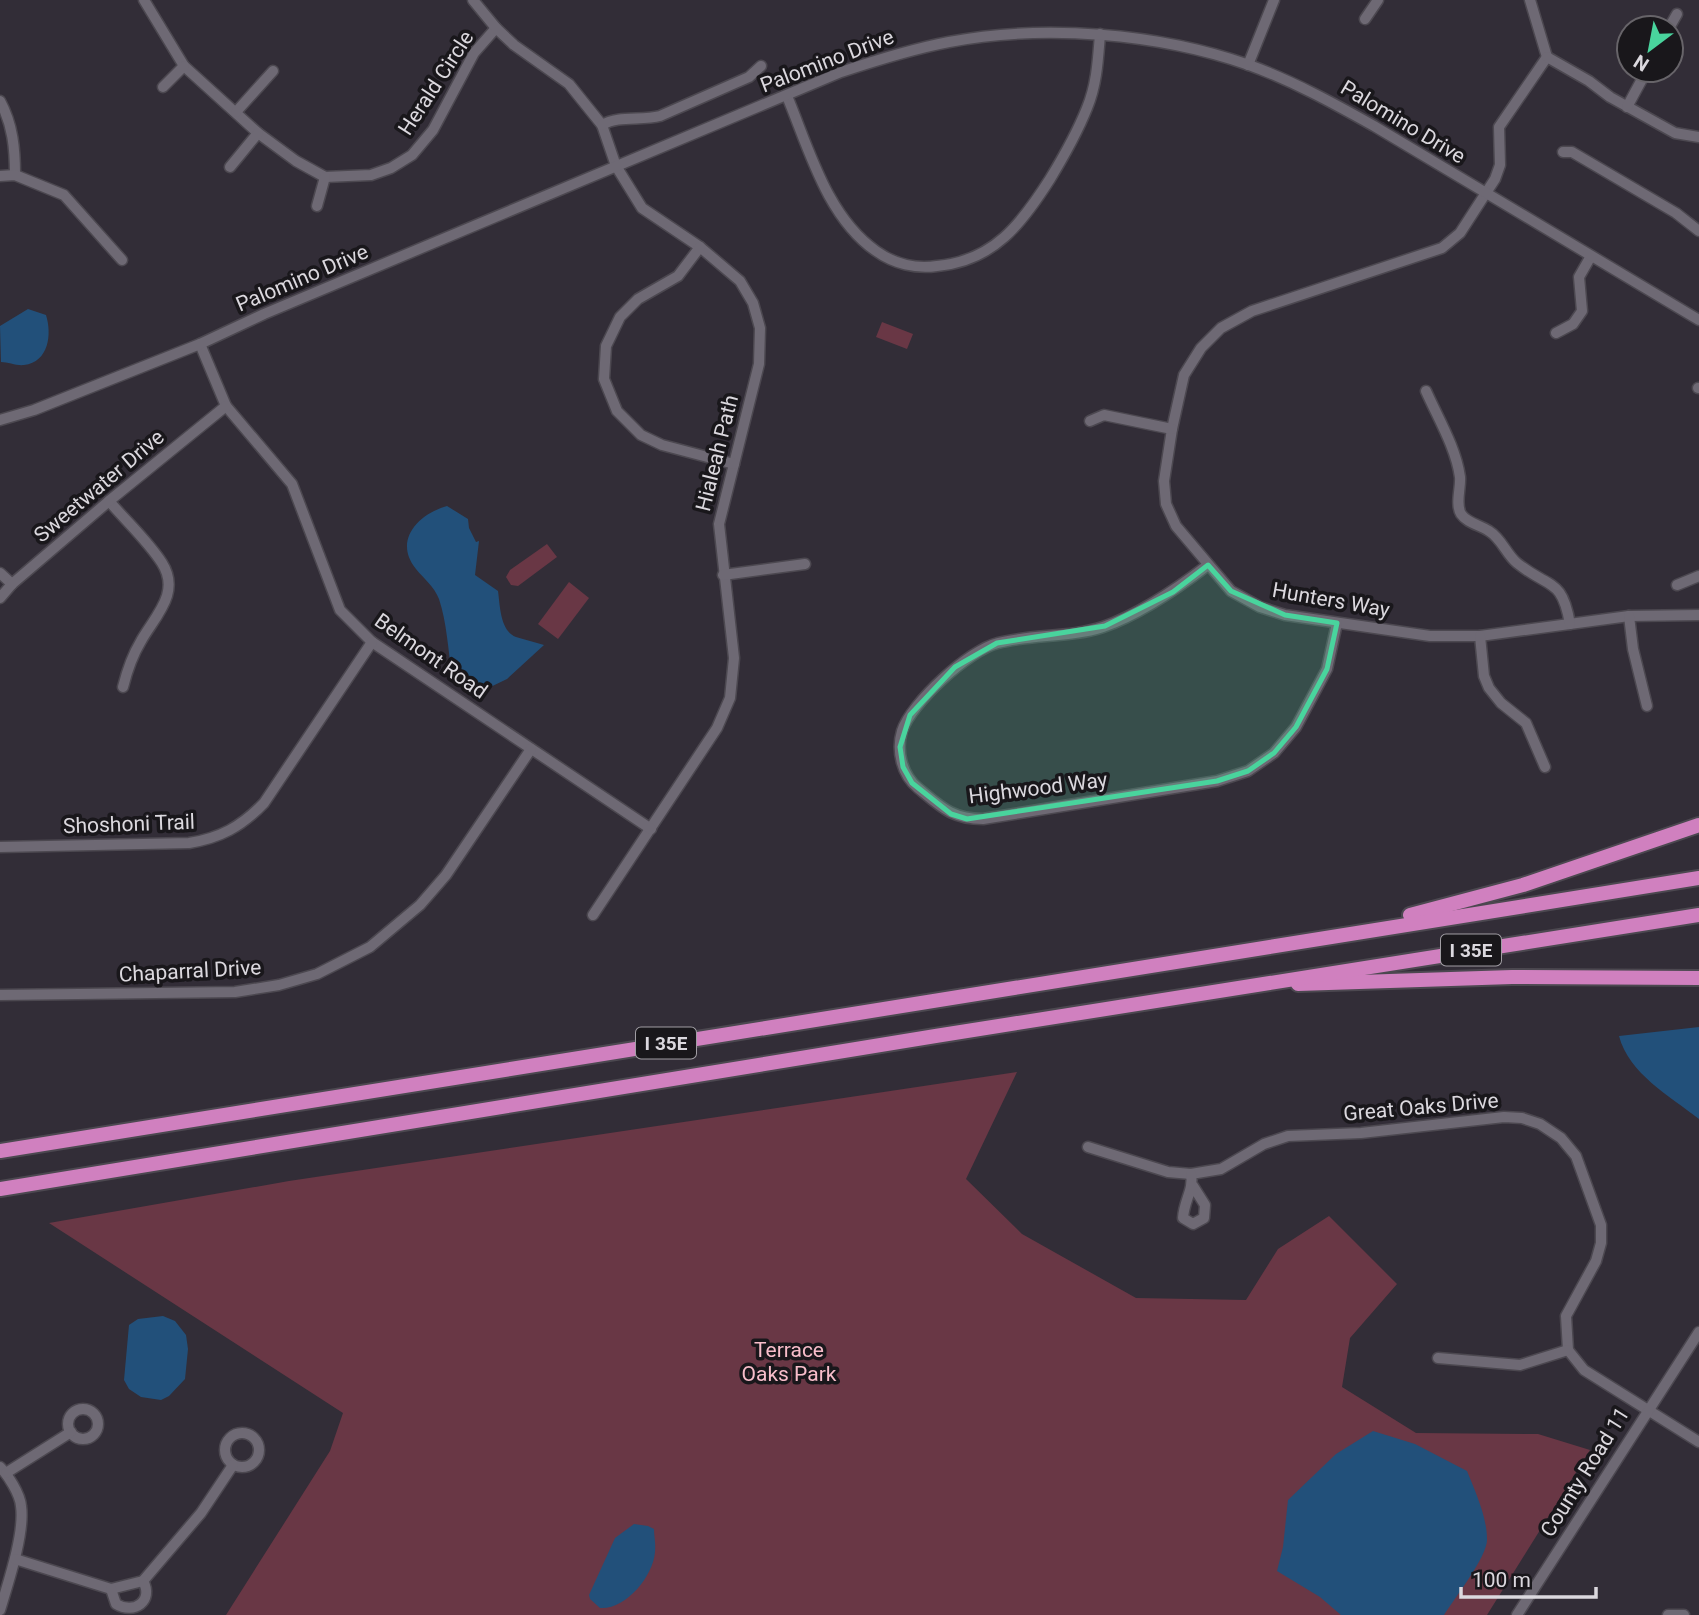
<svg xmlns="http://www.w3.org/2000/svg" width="1699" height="1615" font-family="Roboto,sans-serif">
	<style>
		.green { fill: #693745 }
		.water { fill: #22507a }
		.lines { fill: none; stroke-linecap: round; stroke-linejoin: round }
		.minor-casing { stroke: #4c4850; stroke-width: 13 }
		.highway-casing { stroke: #4c4850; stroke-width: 18 }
		.minor { stroke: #6e6974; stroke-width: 10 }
		.highway { stroke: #d080bf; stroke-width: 14 }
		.marked { fill: #49d49d; fill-opacity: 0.2; stroke: #49d49d; stroke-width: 5; stroke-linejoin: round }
		.labels { text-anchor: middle; stroke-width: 7; stroke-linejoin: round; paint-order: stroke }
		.shield { fill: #19171b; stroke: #a19ea4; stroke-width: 2 }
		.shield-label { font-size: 19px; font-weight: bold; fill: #dbd8de }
		.street-label { font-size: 21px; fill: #dbd8de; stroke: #19171b }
		.park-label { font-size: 21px; fill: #f8bdca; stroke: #19171b }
	</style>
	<rect width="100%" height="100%" fill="#322d37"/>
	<g class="green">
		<path d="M882,322L913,334L907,349L876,337Z"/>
		<path d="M547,544L557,557L518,586L511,585L506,577L510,570Z"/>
		<path d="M569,582L589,598L558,639L538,624Z"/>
		<path d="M1017,1072L966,1179L1022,1234L1136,1298L1246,1300L1278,1249L1329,1216L1397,1284L1350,1338L1342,1387L1416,1433L1538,1434L1590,1450L1487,1615H226L330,1451L343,1413L49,1223L289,1181Z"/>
	</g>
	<g class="water">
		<path d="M28,309L46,315C52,334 49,362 24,365C17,366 8,362 1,362L0,326Z"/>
		<path d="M447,506L468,519L469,528L476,542L479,541L475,575L498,591C500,605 500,631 516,637C525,640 535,642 544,645L507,679L480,692L452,675C448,650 447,623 439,599C434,586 424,579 416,569C393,541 418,514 447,506Z"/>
		<path d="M1699,1027V1119C1670,1096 1629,1074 1619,1036Z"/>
		<path d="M163,1316L175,1321L186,1335L188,1349L185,1379L169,1396L161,1400L141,1397L129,1389L124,1380L129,1325L138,1319Z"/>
		<path d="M1373,1431L1415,1444L1467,1471C1475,1491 1487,1517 1487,1539C1488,1556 1454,1599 1444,1615H1341L1320,1597L1277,1571L1283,1547L1288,1500L1336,1454Z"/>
		<path d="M634,1524L648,1526L654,1529C654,1536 656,1544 655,1552C653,1577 625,1610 600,1608L590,1599L589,1595L615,1538Z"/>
	</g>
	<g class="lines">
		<g class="minor-casing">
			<g id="minor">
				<path d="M144,0L184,66L258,133L296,161L325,177L371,175L391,168L412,155L433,130L474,53L496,28"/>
				<path d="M473,0L496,28L514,45L569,84L602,125L616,166L642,208L700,247L740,281L753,303L760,328L759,364L719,524L734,658L730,698L717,728L593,915"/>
				<path d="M1530,0L1547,57"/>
				<path d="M1365,19L1378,0"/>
				<path d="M1669,28L1677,14"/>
				<path d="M1547,57L1499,127L1500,165L1495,179L1460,233L1442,248L1252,311L1221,328L1201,348L1184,375L1172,429L1164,481L1166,504L1176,526L1231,591L1260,607L1285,615L1430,636H1480L1629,616L1699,615"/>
				<path d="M1547,57L1589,81L1610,97L1675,133L1699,137"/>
				<path d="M1248,65L1274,0"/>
				<path d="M163,87L184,66"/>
				<path d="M787,96C809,149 827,217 876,251C894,264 916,269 937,266C994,261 1022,223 1050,179C1064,156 1077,133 1087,108C1097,84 1098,59 1100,34"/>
				<path d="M0,101C13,125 15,149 15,175"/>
				<path d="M1627,107L1647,70"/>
				<path d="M236,112L273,71"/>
				<path d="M602,125C619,115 641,121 660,116L749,77L761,66"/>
				<path d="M1563,152H1572L1676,213L1699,231"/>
				<path d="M230,167L258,133"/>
				<path d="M0,176L15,175L64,195L122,260"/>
				<path d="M317,206L325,177"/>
				<path d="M700,247L678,276L638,299L620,317L606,346L604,379L617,411L641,435L662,445L734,464"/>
				<path d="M1556,333L1573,324L1582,311L1579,277L1591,256"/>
				<path d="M200,344L226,406L292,484L340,610L372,642L651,829"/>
				<path d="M1698,388H1699"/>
				<path d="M1426,391C1438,418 1456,448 1460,477C1461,488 1455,504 1461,514C1467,523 1480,525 1489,531C1502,539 1506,554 1517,563C1549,589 1562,577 1570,624"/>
				<path d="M0,420L34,410L200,344L264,314L841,72C877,60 912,49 949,42C1044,24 1158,33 1249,65C1293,81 1333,103 1374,126L1699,320"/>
				<path d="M1090,421L1104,415L1172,429"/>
				<path d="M109,501C126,521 148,541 162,563C181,593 155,616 141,641C132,656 127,671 123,687"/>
				<path d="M1208,565C1178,588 1138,615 1103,627C1069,638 1032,634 998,643C969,650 911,703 902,731C896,751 902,775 918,788C941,807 952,819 983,819L1217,781L1248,771L1274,753L1296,727L1327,669L1337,623"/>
				<path d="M0,573L12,584"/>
				<path d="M723,575L805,564"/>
				<path d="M1677,585L1699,576"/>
				<path d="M0,598L12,584L109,501L226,406"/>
				<path d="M1629,616L1633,649L1647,706"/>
				<path d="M1480,636L1484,676L1489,688L1501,703L1526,723L1545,767"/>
				<path d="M0,847L189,843C220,838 241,827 264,803L372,642"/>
				<path d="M0,995L235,992L279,985L317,974L370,947L420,905L446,875L531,749"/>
				<path d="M1088,1147L1168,1172L1191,1174L1221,1169L1264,1144L1288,1136L1361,1133L1504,1117L1522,1118L1540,1124L1561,1138L1576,1156L1601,1225V1243L1596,1261L1566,1316L1568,1350L1584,1370L1699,1442"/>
				<path d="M1191,1174C1194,1190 1184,1200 1183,1218L1193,1224L1204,1218L1205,1205L1193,1186"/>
				<path d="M1438,1358L1520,1365L1568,1350"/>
				<circle cx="83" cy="1424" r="15"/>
				<circle cx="242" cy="1450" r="17"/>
				<path d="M0,1467C8,1475 20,1494 21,1506C25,1533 8,1583 0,1610"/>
				<path d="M6,1473L71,1432"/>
				<path d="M15,1559L111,1589L143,1581L201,1513L233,1465"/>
				<path d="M111,1589L116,1604C134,1615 154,1601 143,1581"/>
				<path d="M1517,1615L1699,1332"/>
				<path d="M1668,1615H1684"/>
			</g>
		</g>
		<g class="highway-casing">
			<g id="highway">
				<path d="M1410,915L1523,885L1699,825"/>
				<path d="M1298,984L1512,977L1699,978"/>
				<path d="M0,1151L1699,878"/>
				<path d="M0,1189C566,1098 1132,1001 1699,915"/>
			</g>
		</g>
		<use href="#minor" class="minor"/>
		<use href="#highway" class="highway"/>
	</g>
	<path class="marked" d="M1208,565L1231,591L1285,615L1337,623L1327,669L1296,727L1274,753L1248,771L1217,781L967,819L951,814L912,783L903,767L900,747L910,715L955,667L997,643L1105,626L1173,592Z"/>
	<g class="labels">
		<g class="shield">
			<rect x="1441" y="934.5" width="60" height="31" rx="5"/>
			<rect x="636" y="1027.5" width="60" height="31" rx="5"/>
		</g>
		<g class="shield-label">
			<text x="1471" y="957">I 35E</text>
			<text x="666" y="1050">I 35E</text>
		</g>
		<g class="street-label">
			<text transform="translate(827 61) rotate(-21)" y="7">Palomino Drive</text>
			<text transform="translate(436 83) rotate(-57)" y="7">Herald Circle</text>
			<text transform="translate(1403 122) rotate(31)" y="7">Palomino Drive</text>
			<text transform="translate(302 278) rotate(-23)" y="7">Palomino Drive</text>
			<text transform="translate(717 453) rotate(-76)" y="7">Hialeah Path</text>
			<text transform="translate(99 486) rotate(-40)" y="7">Sweetwater Drive</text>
			<text transform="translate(1331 600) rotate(10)" y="7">Hunters Way</text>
			<text transform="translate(431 656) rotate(35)" y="7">Belmont Road</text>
			<text transform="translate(1038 788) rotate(-7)" y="7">Highwood Way</text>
			<text transform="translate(129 824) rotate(-2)" y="7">Shoshoni Trail</text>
			<text transform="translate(190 971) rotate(-3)" y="7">Chaparral Drive</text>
			<text transform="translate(1421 1107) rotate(-5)" y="7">Great Oaks Drive</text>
			<text transform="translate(1585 1472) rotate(-58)" y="7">County Road 11</text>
		</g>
		<g class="park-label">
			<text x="789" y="1357">Terrace<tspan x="789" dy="24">Oaks Park</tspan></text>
		</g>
	</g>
	<g transform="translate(1650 49) rotate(212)"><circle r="33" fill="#19171b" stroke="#676469" stroke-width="2"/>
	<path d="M0-5L12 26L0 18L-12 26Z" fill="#49d49d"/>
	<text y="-10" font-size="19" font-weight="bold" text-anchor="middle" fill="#dbd8de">N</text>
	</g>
	<path d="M1461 1587v10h135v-10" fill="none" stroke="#dbd8de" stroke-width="3.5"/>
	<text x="1472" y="1587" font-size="21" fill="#dbd8de" stroke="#19171b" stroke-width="5" paint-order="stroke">100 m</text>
</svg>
